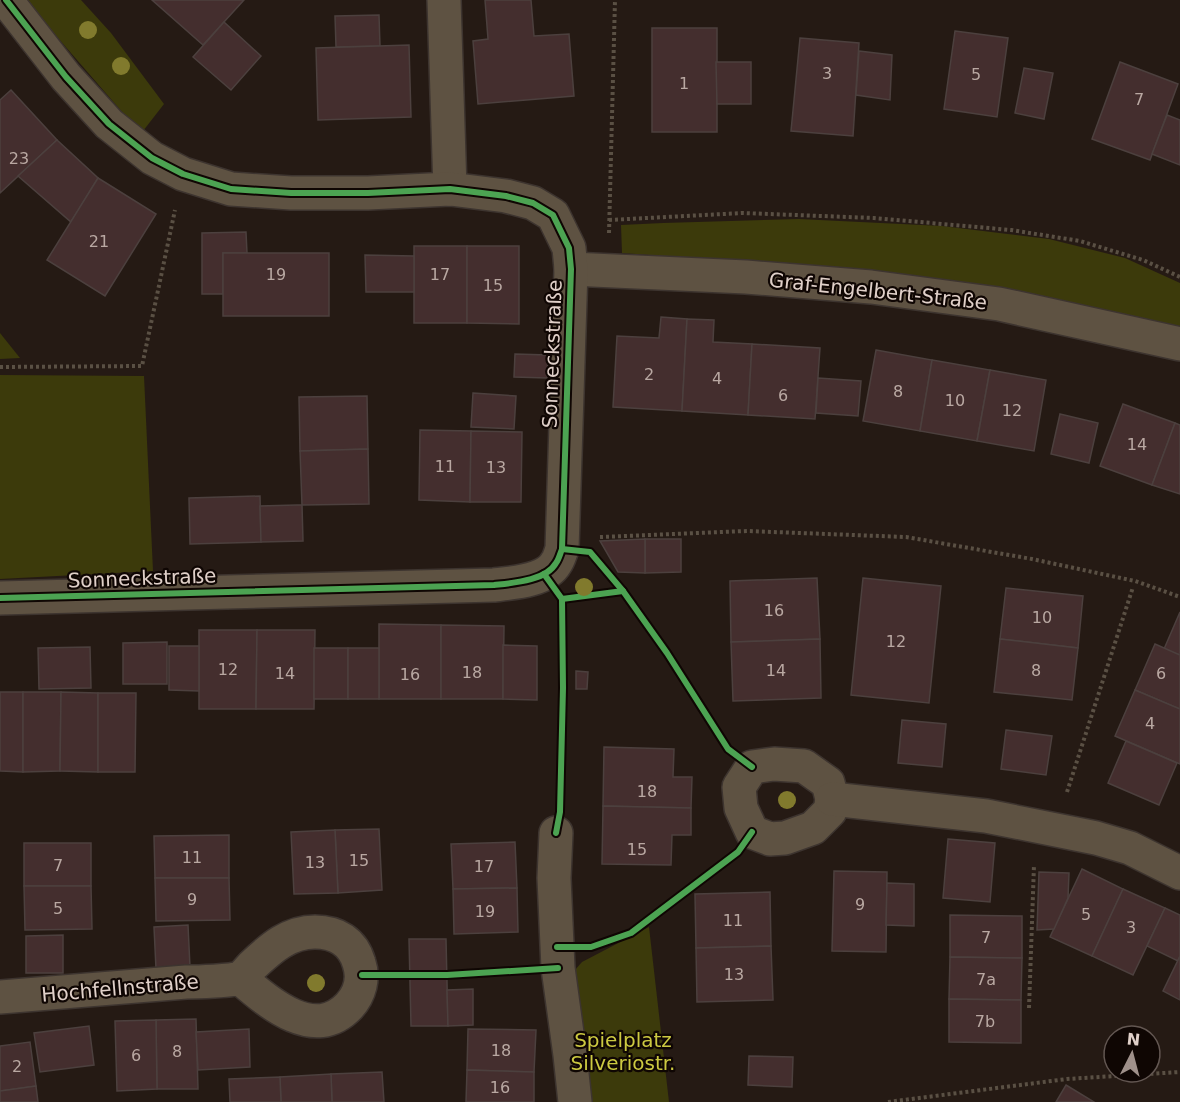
<svg xmlns="http://www.w3.org/2000/svg" width="1180" height="1102" font-family="'DejaVu Sans',sans-serif">
	<style>
		.green { fill: #3c3a0b }
		.building { fill: #442e2e; stroke: #4c403e; stroke-width: 1.5 }
		.lines { fill: none; stroke-linecap: round; stroke-linejoin: round }
		.street-casing { stroke: #3d342f; stroke-width: 36 }
		.path { stroke: #5a5044; stroke-width: 4; stroke-dasharray: 3 3; stroke-linecap: butt }
		.street { stroke: #5e5242; stroke-width: 33 }
		.cycleway-casing { stroke: #0f0603; stroke-width: 10 }
		.cycleway { stroke: #4ca352; stroke-width: 6 }
		.tree { fill: #817a2d }
		.labels { text-anchor: middle; stroke-width: 4.5; stroke-linejoin: round; paint-order: stroke }
		.number-label { font-size: 16px; fill: #b9a8a2 }
		.street-label { font-size: 20px; fill: #e0d0c9; stroke: #0f0603 }
		.park-label { font-size: 20px; fill: #ccc941; stroke: #0f0603 }
	</style>
	<rect width="100%" height="100%" fill="#251a14"/>
	<g class="green">
		<path d="M25,0H81L111,33L164,104L143,131L123,113Z"/>
		<path d="M799,219L942,226L1049,239L1125,258L1180,283V329L773,264L622,253L621,225L663,223Z"/>
		<path d="M0,333L20,358L0,359Z"/>
		<path d="M0,375L144,376L153,571L0,579Z"/>
		<path d="M649,927L669,1102H589L575,970L582,962Z"/>
	</g>
	<g class="building">
		<path d="M152,0H244L203,45Z"/>
		<path d="M485,0H531L534,36L569,34L574,96L478,104L473,41L488,39Z"/>
		<path d="M379,15L380,46L336,47L335,16Z"/>
		<path d="M224,22L261,56L231,90L193,57Z"/>
		<rect x="652" y="28" width="65" height="104"/>
		<path d="M955,31L1008,38L997,117L944,109Z"/>
		<path d="M800,38L859,43L853,136L791,131Z"/>
		<path d="M409,45L411,117L318,120L316,48Z"/>
		<path d="M859,51L892,55L890,100L856,95Z"/>
		<path d="M716,62H751V104H717Z"/>
		<path d="M1120,62L1178,84L1150,160L1092,139Z"/>
		<path d="M1024,68L1053,73L1044,119L1015,113Z"/>
		<path d="M11,90L57,140L0,193V100Z"/>
		<path d="M1167,115L1180,120V165L1152,154Z"/>
		<path d="M57,140L98,178L71,222L18,176Z"/>
		<path d="M98,178L156,214L105,296L47,260Z"/>
		<path d="M246,232L247,253H223V294H202V233Z"/>
		<rect x="414" y="246" width="53" height="77"/>
		<path d="M467,246H519V324L467,323Z"/>
		<rect x="223" y="253" width="106" height="63"/>
		<path d="M365,255L414,256V292H366Z"/>
		<path d="M661,317L687,319L682,411L613,407L617,336L659,338Z"/>
		<path d="M687,319L714,320L713,342L752,344L748,415L682,411Z"/>
		<path d="M752,344L820,348L815,419L748,415Z"/>
		<path d="M876,350L932,360L920,431L863,421Z"/>
		<path d="M515,354L548,355L547,378L514,377Z"/>
		<path d="M932,360L990,370L977,441L920,431Z"/>
		<path d="M990,370L1046,380L1034,451L977,441Z"/>
		<path d="M818,378L861,381L858,416L816,413Z"/>
		<path d="M473,393L516,396L514,429L471,427Z"/>
		<path d="M367,396L368,449L300,451L299,397Z"/>
		<path d="M1123,404L1175,423L1152,485L1100,466Z"/>
		<path d="M1060,414L1098,423L1089,463L1051,454Z"/>
		<path d="M1175,423L1180,425V494L1152,485Z"/>
		<path d="M420,430L471,431L470,502L419,500Z"/>
		<path d="M471,431L522,432L521,502H470Z"/>
		<path d="M368,449L369,504L302,505L300,451Z"/>
		<path d="M260,496L261,542L190,544L189,498Z"/>
		<path d="M297,505H302L303,541L261,542L260,506Z"/>
		<path d="M645,539H681V572L645,573Z"/>
		<path d="M645,539V573L618,572L600,541Z"/>
		<path d="M817,578L820,639L731,642L730,581Z"/>
		<path d="M863,578L941,586L929,703L851,695Z"/>
		<path d="M1006,588L1083,596L1078,648L1000,639Z"/>
		<path d="M1180,612V655L1164,649Z"/>
		<path d="M379,624L441,625V699H379Z"/>
		<path d="M441,625L504,626L503,699H441Z"/>
		<path d="M199,630H257L256,709H199Z"/>
		<path d="M257,630H315L314,709H256Z"/>
		<path d="M820,639L821,698L733,701L731,642Z"/>
		<path d="M1000,639L1078,648L1072,700L994,692Z"/>
		<path d="M167,642V684H123V643Z"/>
		<path d="M1155,644L1180,655V709L1135,690Z"/>
		<path d="M503,645L537,646V700L503,699Z"/>
		<path d="M169,646H199V691L169,690Z"/>
		<path d="M90,647L91,688L39,689L38,648Z"/>
		<rect x="314" y="648" width="34" height="51"/>
		<rect x="348" y="648" width="31" height="51"/>
		<path d="M576,671L588,672L587,689H576Z"/>
		<path d="M1135,690L1180,709V764L1115,736Z"/>
		<path d="M0,692H23V772L0,771Z"/>
		<path d="M23,692H61L60,771L23,772Z"/>
		<path d="M61,692L98,693V772L60,771Z"/>
		<path d="M98,693H136L135,772H98Z"/>
		<path d="M902,720L946,724L942,767L898,763Z"/>
		<path d="M1006,730L1052,736L1046,775L1001,769Z"/>
		<path d="M1126,741L1177,763L1159,805L1108,783Z"/>
		<path d="M604,747L674,749L673,777H692L691,808L603,806Z"/>
		<path d="M603,806L691,808V835H672L671,865L602,864Z"/>
		<path d="M379,829L382,890L338,893L335,830Z"/>
		<path d="M335,830L338,893L294,894L291,832Z"/>
		<path d="M229,835V878H155L154,836Z"/>
		<path d="M948,839L995,843L990,902L943,898Z"/>
		<path d="M515,842L517,888L453,889L451,844Z"/>
		<rect x="24" y="843" width="67" height="43"/>
		<path d="M1082,869L1123,889L1092,956L1050,937Z"/>
		<path d="M834,871L887,872L886,952L832,951Z"/>
		<path d="M1039,872L1069,873L1068,898L1054,929L1037,930Z"/>
		<path d="M155,878H229L230,920L156,921Z"/>
		<path d="M887,883L914,884V926L886,925Z"/>
		<path d="M24,886H91L92,929L25,930Z"/>
		<path d="M517,888L518,932L454,934L453,889Z"/>
		<path d="M1123,889L1165,908L1133,975L1092,956Z"/>
		<path d="M770,892L771,946L696,948L695,894Z"/>
		<path d="M1165,908L1180,915V956L1178,961L1147,946Z"/>
		<path d="M950,915L1022,916V958L950,957Z"/>
		<path d="M188,925L190,967L156,969L154,927Z"/>
		<path d="M63,935V973H26V936Z"/>
		<path d="M409,939H446L448,1026H411Z"/>
		<path d="M771,946L773,1000L697,1002L696,948Z"/>
		<path d="M1180,956V1000L1163,991Z"/>
		<path d="M950,957L1022,958L1021,1000L949,999Z"/>
		<path d="M473,989V1025L448,1026L447,990Z"/>
		<path d="M949,999L1021,1000V1043L949,1042Z"/>
		<path d="M196,1019L198,1089H157L156,1020Z"/>
		<path d="M156,1020L157,1089L117,1091L115,1021Z"/>
		<path d="M89,1026L94,1065L40,1072L34,1033Z"/>
		<path d="M249,1029L250,1067L198,1070L196,1032Z"/>
		<path d="M468,1029L536,1030L534,1072L467,1070Z"/>
		<path d="M30,1042L36,1086L0,1091V1046Z"/>
		<path d="M749,1056L793,1057L792,1087L748,1085Z"/>
		<path d="M467,1070L534,1072V1102H466Z"/>
		<path d="M382,1072L384,1102H332L331,1074Z"/>
		<path d="M331,1074L332,1102H281L280,1077Z"/>
		<path d="M280,1077L281,1102H230L229,1079Z"/>
		<path d="M1066,1085L1094,1102H1056Z"/>
		<path d="M36,1086L38,1102H0V1091Z"/>
	</g>
	<g class="lines">
		<g class="street-casing">
			<g id="street">
				<path d="M444,0L450,189"/>
				<path d="M571,269L746,277L871,287L999,304L1180,344"/>
				<path d="M0,598L494,585C512,583 546,581 556,563C559,559 560,554 562,549L571,269L569,248L553,215L533,203L506,196L450,189L368,193H291L231,189L183,174L152,158L109,124L66,77L6,0"/>
				<path d="M774,764L804,766L828,783L832,799L830,811L813,828L785,838L770,839L752,832L741,808L739,787L752,767Z"/>
				<path d="M832,799L986,816L1096,838L1130,848L1180,873"/>
				<path d="M556,833L554,878L558,968L570,1055L575,1102"/>
				<path d="M0,997C62,992 124,987 186,982C195,982 234,981 240,978C245,975 249,969 253,965C271,948 289,932 315,932C337,932 353,942 359,963C364,978 360,994 349,1006C314,1043 268,1002 240,978"/>
			</g>
		</g>
		<g class="path">
			<path d="M609,220L743,213L874,218L1011,230L1080,241L1143,260L1180,277"/>
			<path d="M609,233L615,0"/>
			<path d="M0,367L142,366L175,210"/>
			<path d="M600,537L747,531L906,537L1032,559L1135,581L1180,597"/>
			<path d="M1067,792L1133,587"/>
			<path d="M1029,1008L1034,865"/>
			<path d="M888,1102L1067,1079L1180,1072"/>
		</g>
		<use href="#street" class="street"/>
		<g class="cycleway-casing">
			<g id="cycleway">
				<path d="M562,549L590,552L623,591"/>
				<path d="M544,574L562,599L563,688L560,812L556,833"/>
				<path d="M0,598L494,585C512,583 546,581 556,563C559,559 560,554 562,549L571,269L569,248L553,215L533,203L506,196L450,189L368,193H291L231,189L183,174L152,158L109,124L66,77L6,0"/>
				<path d="M562,599L623,591L667,653L728,749L752,767"/>
				<path d="M557,947H591L631,933L738,852L752,832"/>
				<path d="M362,975H447L558,968"/>
			</g>
		</g>
		<use href="#cycleway" class="cycleway"/>
	</g>
	<g class="tree">
		<circle cx="88" cy="30" r="9"/>
		<circle cx="121" cy="66" r="9"/>
		<circle cx="584" cy="587" r="9"/>
		<circle cx="787" cy="800" r="9"/>
		<circle cx="316" cy="983" r="9"/>
	</g>
	<g class="labels">
		<g class="number-label">
			<text x="827" y="79">3</text>
			<text x="976" y="80">5</text>
			<text x="684" y="89">1</text>
			<text x="1139" y="105">7</text>
			<text x="19" y="164">23</text>
			<text x="99" y="247">21</text>
			<text x="276" y="280">19</text>
			<text x="440" y="280">17</text>
			<text x="493" y="291">15</text>
			<text x="649" y="380">2</text>
			<text x="717" y="384">4</text>
			<text x="898" y="397">8</text>
			<text x="783" y="401">6</text>
			<text x="955" y="406">10</text>
			<text x="1012" y="416">12</text>
			<text x="1137" y="450">14</text>
			<text x="445" y="472">11</text>
			<text x="496" y="473">13</text>
			<text x="774" y="616">16</text>
			<text x="1042" y="623">10</text>
			<text x="896" y="647">12</text>
			<text x="228" y="675">12</text>
			<text x="776" y="676">14</text>
			<text x="1036" y="676">8</text>
			<text x="472" y="678">18</text>
			<text x="285" y="679">14</text>
			<text x="1161" y="679">6</text>
			<text x="410" y="680">16</text>
			<text x="1150" y="729">4</text>
			<text x="647" y="797">18</text>
			<text x="637" y="855">15</text>
			<text x="192" y="863">11</text>
			<text x="359" y="866">15</text>
			<text x="315" y="868">13</text>
			<text x="58" y="871">7</text>
			<text x="484" y="872">17</text>
			<text x="192" y="905">9</text>
			<text x="860" y="910">9</text>
			<text x="58" y="914">5</text>
			<text x="485" y="917">19</text>
			<text x="1086" y="920">5</text>
			<text x="733" y="926">11</text>
			<text x="1131" y="933">3</text>
			<text x="986" y="943">7</text>
			<text x="734" y="980">13</text>
			<text x="986" y="985">7a</text>
			<text x="985" y="1027">7b</text>
			<text x="501" y="1056">18</text>
			<text x="177" y="1057">8</text>
			<text x="136" y="1061">6</text>
			<text x="17" y="1072">2</text>
			<text x="500" y="1093">16</text>
		</g>
		<g class="street-label">
			<text transform="translate(878 291) rotate(6)" y="7">Graf-Engelbert-Straße</text>
			<text transform="translate(552 354) rotate(-88)" y="7">Sonneckstraße</text>
			<text transform="translate(142 578) rotate(-2)" y="7">Sonneckstraße</text>
			<text transform="translate(120 988) rotate(-5)" y="7">Hochfellnstraße</text>
		</g>
		<g class="park-label">
			<text x="623" y="1047">Spielplatz<tspan x="623" dy="23">Silveriostr.</tspan></text>
		</g>
	</g>
	<g transform="translate(1132 1054) rotate(6)"><circle r="28" fill="#0f0603" stroke="#635752" stroke-width="1.5"/>
	<path d="M0-4.5L10 22L0 15L-10 22Z" fill="#9f908a"/>
	<text y="-9" font-size="16" font-weight="bold" text-anchor="middle" fill="#e0d0c9">N</text>
	</g>
</svg>
